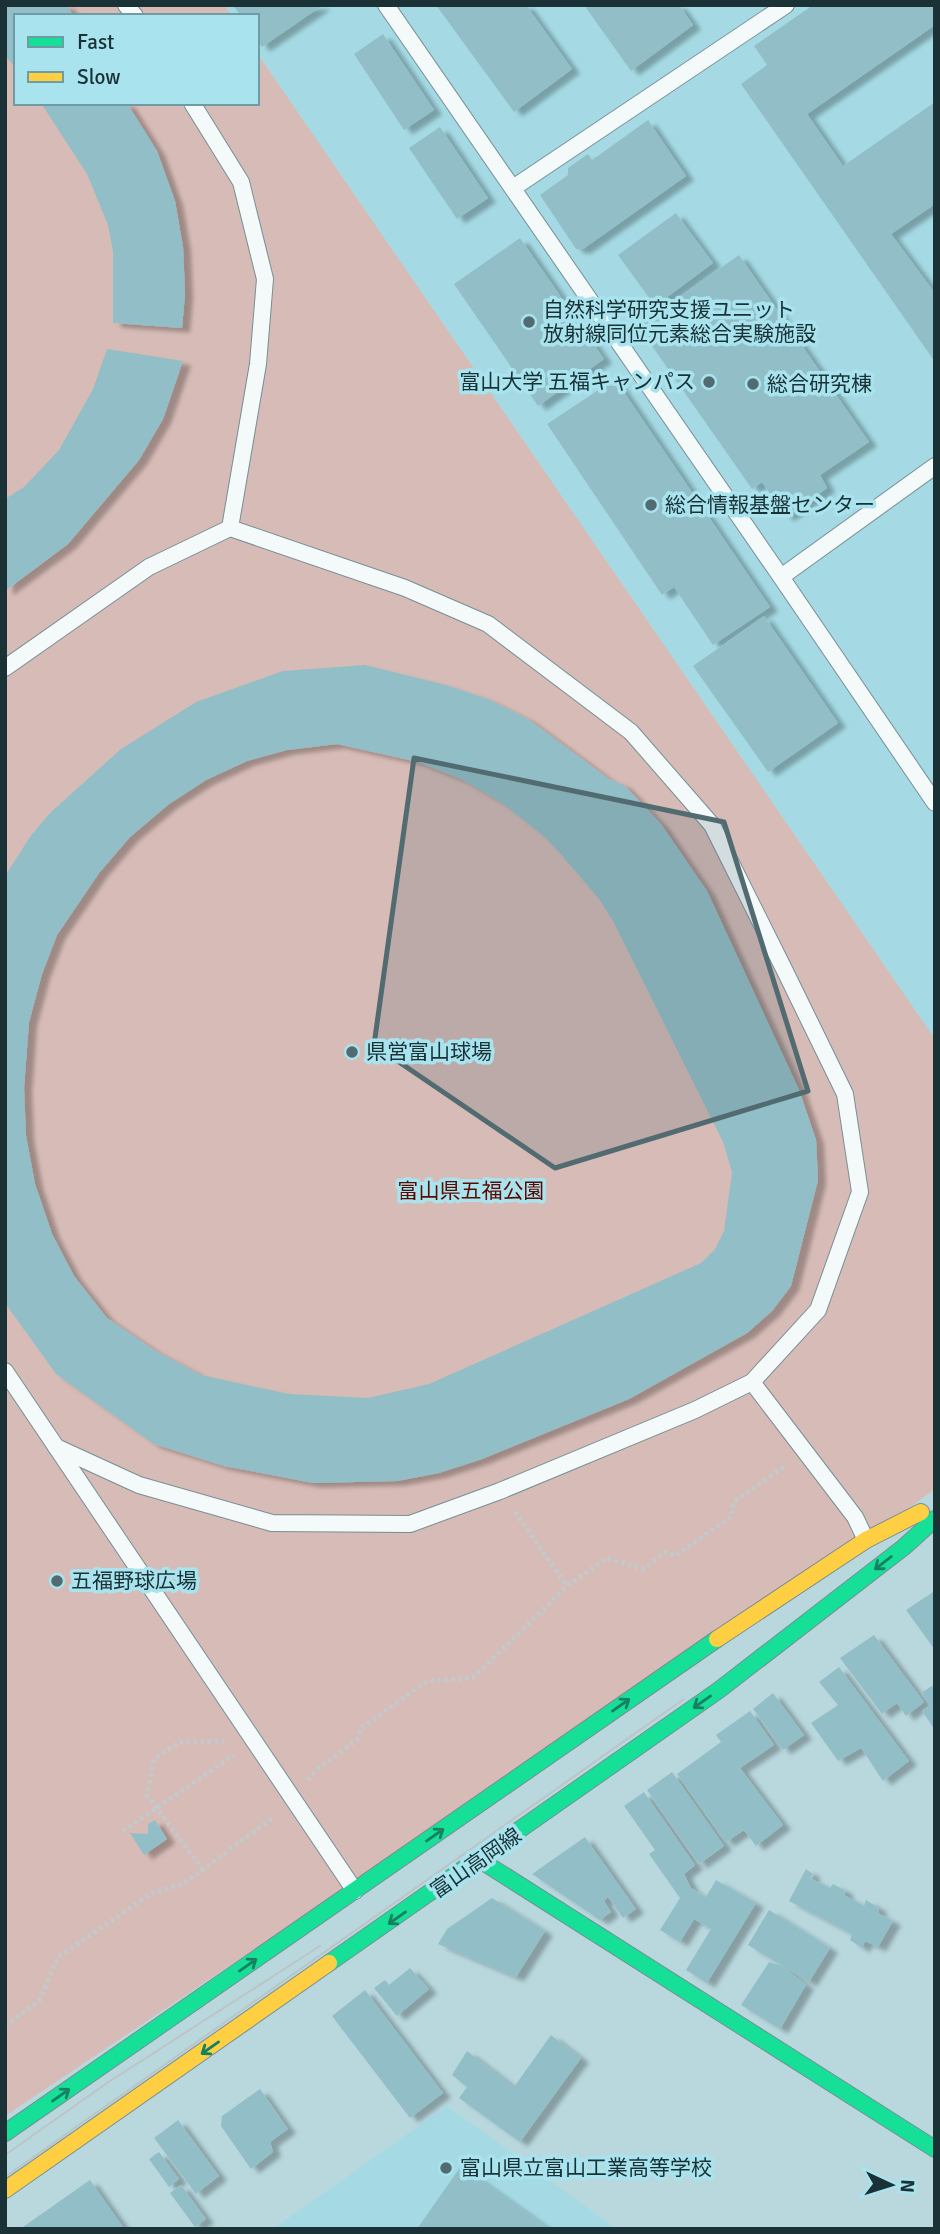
<svg xmlns="http://www.w3.org/2000/svg" width="940" height="2234" font-family="Signika,'Noto Sans JP',sans-serif">
	<style>
		.built { fill: #a5dae4 }
		.green { fill: #d7bbb6 }
		.building { fill: #92bfc7; fill-rule: evenodd; filter: url(#shadow) }
		.lines { fill: none; stroke-linecap: round; stroke-linejoin: round }
		.lane-casing { stroke: #768f94; stroke-width: 18 }
		.fast-casing { stroke: #768f94; stroke-width: 18 }
		.slow-casing { stroke: #768f94; stroke-width: 18 }
		.path { stroke: #c1cbcd; stroke-width: 4.5; stroke-dasharray: 3.5 3.5; stroke-linecap: butt }
		.lane { stroke: #f4f9fa; stroke-width: 16 }
		.fast { stroke: #16e098; stroke-width: 16 }
		.slow { stroke: #ffcf43; stroke-width: 16 }
		.tram { stroke: #bcc4c6; stroke-width: 2 }
		.oneway { stroke: #188062 }
		.marked { fill: #516b71; fill-opacity: 0.2; stroke: #516b71; stroke-width: 5; stroke-linejoin: round }
		.poi-dot { fill: #516b71; stroke: #a8e3ee; stroke-width: 2.5 }
		.labels { text-anchor: middle; stroke-width: 7; stroke-linejoin: round; paint-order: stroke }
		.poi-label { font-size: 21px; fill: #1a3136; stroke: #a8e3ee; text-anchor: start }
		.park-label { font-size: 21px; fill: #5c0902; stroke: #a8e3ee }
		.street-label { font-size: 21px; fill: #1a3136; stroke: #a8e3ee }
	</style>
	<defs>
		<filter id="shadow"><feDropShadow dx="8" dy="4.5" stdDeviation="2" flood-color="#0004"/></filter>
	</defs>
	<rect width="100%" height="100%" fill="#b8d8de"/>
	<g class="built">
		<path d="M224,5H935V1039L257,53V16H232Z"/>
		<path d="M447,2106L617,2229H273Z"/>
	</g>
	<path class="green" d="M5,5H224L232,16H16V103H257V53L935,1039V1489L866,1540L5,2116Z"/>
	<g class="building">
		<path d="M5,5H67L73,16H16V67L5,56Z"/>
		<path d="M233,5H323L262,47L257,40V16H241Z"/>
		<path d="M436,5H526L572,69L514,112Z"/>
		<path d="M584,5H679L693,25L631,71Z"/>
		<path d="M813,5H935V25L807,114L843,166L935,102V204L891,234L935,293V362L741,84L767,65L754,46Z"/>
		<path d="M383,34L434,110L404,130L354,54Z"/>
		<path d="M41,103H127L157,151L175,201L183,247L185,294L182,328L113,323V252L108,225L87,174Z"/>
		<path d="M648,120L686,176L583,249H576L540,195L568,175V168L588,154L592,160Z"/>
		<path d="M440,127L488,198L457,219L409,148Z"/>
		<path d="M676,213L713,263L655,306L618,255Z"/>
		<path d="M520,238L604,359L538,406L454,284Z"/>
		<path d="M739,255L869,442L820,475L827,488L786,517L762,482L752,489L638,326Z"/>
		<path d="M107,349L183,361L163,419L139,460L68,544L5,591V499L24,487L59,450L93,389Z"/>
		<path d="M615,379L770,607L713,645L674,587L662,595L547,424Z"/>
		<path d="M764,616L838,723L768,772L693,666Z"/>
		<path d="M365,665L446,685L488,699L528,719L609,779L624,785L661,824L707,891L799,1090L816,1140L818,1180L791,1286L772,1311L747,1333L629,1399L482,1459L439,1473L397,1481L313,1483L224,1466L154,1444L56,1374L5,1303V876L32,834L51,812L121,749L196,702L283,671ZM337,744L418,762L461,779L502,803L545,837L564,858L599,899L613,921L723,1142L732,1172L724,1231L715,1249L701,1263L429,1384L368,1398L289,1394L201,1375L154,1350L107,1318L74,1276L52,1234L35,1184L26,1136L24,1088L29,1022L42,974L57,935L99,873L130,837L169,804L206,780L247,761L287,750Z"/>
		<path d="M933,1592L935,1594V1650L906,1610Z"/>
		<path d="M874,1635L924,1702L906,1716L897,1703L882,1714L840,1658Z"/>
		<path d="M839,1667L909,1761L883,1781L861,1748L838,1761L811,1723L838,1705L819,1682Z"/>
		<path d="M935,1684V1730L922,1711L930,1705L921,1693Z"/>
		<path d="M773,1693L804,1735L783,1750L753,1709Z"/>
		<path d="M750,1711L774,1745L740,1768L783,1825L756,1846L744,1830L726,1842L677,1774L721,1742L716,1735Z"/>
		<path d="M672,1772L724,1846L699,1864L647,1790Z"/>
		<path d="M644,1792L695,1865L684,1874L691,1888L706,1897L716,1880L756,1903L707,1983L686,1970L711,1929L694,1919L680,1942L660,1930L680,1898L649,1854L655,1850L624,1806Z"/>
		<path d="M155,1820L167,1839L144,1855L130,1833L148,1834V1824Z"/>
		<path d="M585,1837L636,1909L623,1918L608,1897L604,1901L611,1912L600,1920L532,1874Z"/>
		<path d="M806,1869L813,1874L810,1878L830,1888L833,1884L846,1891L844,1895L864,1906L866,1900L879,1908L878,1913L893,1921L878,1947L865,1941L862,1948L850,1940L852,1934L789,1901Z"/>
		<path d="M492,1898L545,1931L516,1977L438,1944L447,1929Z"/>
		<path d="M769,1910L830,1948L809,1982L748,1945Z"/>
		<path d="M769,1962L782,1966L806,1985L780,2029L741,2005Z"/>
		<path d="M410,1968L429,1989L397,2016L374,1988L385,1980L389,1985Z"/>
		<path d="M365,1990L443,2093L410,2118L332,2016Z"/>
		<path d="M551,2035L581,2058L520,2142L459,2098L467,2087L452,2075L467,2051L514,2087Z"/>
		<path d="M260,2089L288,2129L270,2142L273,2152L251,2169L221,2126L222,2116Z"/>
		<path d="M178,2120L219,2176L196,2194L154,2138Z"/>
		<path d="M159,2152L179,2179L169,2187L149,2159Z"/>
		<path d="M461,2166L549,2229H417Z"/>
		<path d="M90,2180L123,2227L20,2229Z"/>
		<path d="M181,2185L206,2219L195,2227L170,2193Z"/>
	</g>
	<g class="lines">
		<g class="lane-casing">
			<g id="lane">
				<path d="M126,5L135,16"/>
				<path d="M386,5L781,577L935,466"/>
				<path d="M192,103L241,182L265,279L258,364L230,528"/>
				<path d="M513,188L786,5"/>
				<path d="M781,577L935,803"/>
				<path d="M5,668L149,567L230,528L405,588L488,624L631,732L712,825L784,969L845,1094L860,1192L818,1310L752,1382L695,1410L500,1491L410,1524L272,1523L139,1485L56,1447"/>
				<path d="M5,1371L355,1891"/>
				<path d="M752,1382L855,1517L866,1540"/>
			</g>
		</g>
		<g class="fast-casing">
			<g id="fast">
				<path d="M480,1860L935,2149"/>
				<path d="M329,1963L719,1690L904,1547L935,1519"/>
				<path d="M5,2133L717,1639"/>
			</g>
		</g>
		<g class="slow-casing">
			<g id="slow">
				<path d="M717,1639L866,1540L921,1512"/>
				<path d="M5,2190L329,1963"/>
			</g>
		</g>
		<g class="path">
			<path d="M515,1512L567,1586"/>
			<path d="M308,1780L314,1772L358,1739L360,1729L427,1681L473,1678L567,1586L607,1558L643,1569L666,1552L675,1556L732,1516L733,1502L785,1466"/>
			<path d="M123,1831L234,1755"/>
			<path d="M203,1870L147,1795L154,1759L180,1742L224,1741"/>
			<path d="M5,2026L39,2001L58,1957L152,1893L183,1884L274,1817"/>
		</g>
		<use href="#lane" class="lane"/>
		<use href="#fast" class="fast"/>
		<use href="#slow" class="slow"/>
		<g class="tram">
			<path d="M5,2155L107,2083L320,1946"/>
			<path d="M5,2177L684,1699"/>
		</g>
	</g>
	<defs><path id="oneway-shaft" d="M-6 0H5M1.5-3L5.5 0L1.5 3" fill="none" stroke-width="1.6" stroke-linecap="round" stroke-linejoin="round" transform="scale(1.75)"/></defs>
	<g class="oneway">
		<use href="#oneway-shaft" transform="translate(883 1563) rotate(142)"/>
		<use href="#oneway-shaft" transform="translate(702 1702) rotate(145)"/>
		<use href="#oneway-shaft" transform="translate(621 1705) rotate(-35)"/>
		<use href="#oneway-shaft" transform="translate(435 1835) rotate(-35)"/>
		<use href="#oneway-shaft" transform="translate(397 1918) rotate(145)"/>
		<use href="#oneway-shaft" transform="translate(248 1965) rotate(-35)"/>
		<use href="#oneway-shaft" transform="translate(210 2048) rotate(145)"/>
		<use href="#oneway-shaft" transform="translate(61 2095) rotate(-35)"/>
	</g>
	<path class="marked" d="M414,758L724,822L808,1091L555,1168L374,1045Z"/>
	<g class="poi-dot">
		<circle cx="529" cy="322" r="7"/>
		<circle cx="709" cy="382" r="7"/>
		<circle cx="753" cy="384" r="7"/>
		<circle cx="651" cy="505" r="7"/>
		<circle cx="352" cy="1052" r="7"/>
		<circle cx="57" cy="1581" r="7"/>
		<circle cx="446" cy="2168" r="7"/>
	</g>
	<g class="labels">
		<g class="poi-label">
			<text x="543" y="317">自然科学研究支援ユニット<tspan x="543" dy="24">放射線同位元素総合実験施設</tspan></text>
			<text x="695" y="389" text-anchor="end">富山大学 五福キャンパス</text>
			<text x="767" y="391">総合研究棟</text>
			<text x="665" y="512">総合情報基盤センター</text>
			<text x="366" y="1059">県営富山球場</text>
			<text x="71" y="1588">五福野球広場</text>
			<text x="460" y="2175">富山県立富山工業高等学校</text>
		</g>
		<g class="park-label">
			<text x="471" y="1198">富山県五福公園</text>
		</g>
		<g class="street-label">
			<text transform="translate(476 1863) rotate(-35)" y="7">富山高岡線</text>
		</g>
	</g>
	<rect width="940" height="2234" fill="none" stroke="#1a3136" stroke-width="14"/>
	<rect x="14" y="14" width="245" height="91" fill="#a8e3ee" stroke="#6f9ca4" stroke-width="2"/>
	<rect x="28" y="37" width="35" height="10" fill="#16e098" stroke="#6f9ca4" stroke-width="2"/>
	<text x="77" y="49" font-size="21" fill="#1a3136">Fast</text>
	<rect x="28" y="72" width="35" height="10" fill="#ffcf43" stroke="#6f9ca4" stroke-width="2"/>
	<text x="77" y="84" font-size="21" fill="#1a3136">Slow</text>
	<g transform="translate(891 2185) rotate(94)" stroke="#a8e3ee" stroke-width="5" paint-order="stroke">
	<path d="M0-5L12 26L0 18L-12 26Z" fill="#1a3136"/>
	<text y="-10" font-size="19" font-weight="bold" text-anchor="middle" fill="#1a3136">N</text>
	</g>
</svg>
